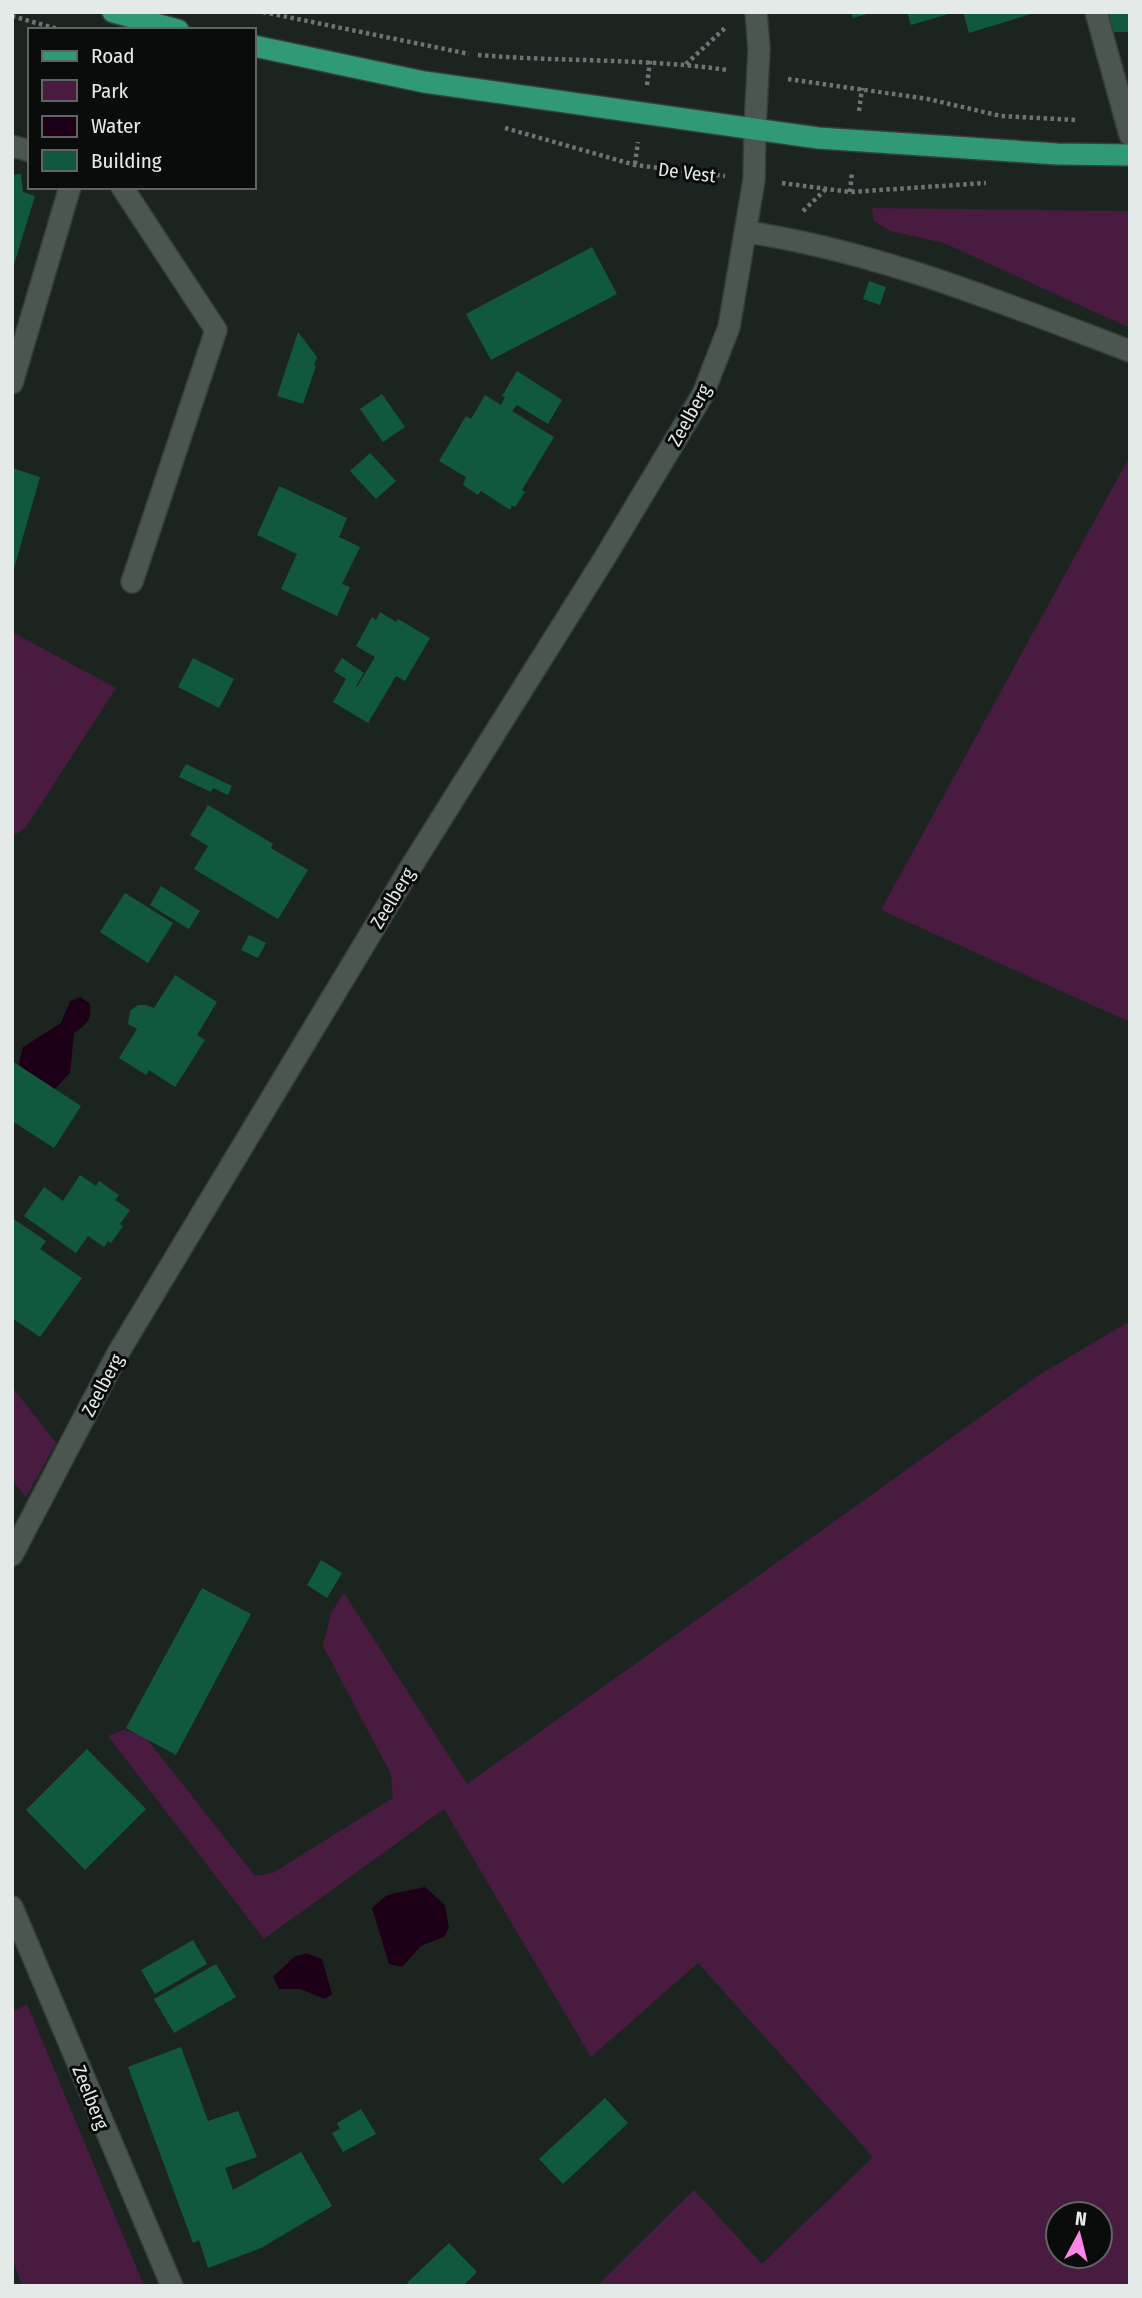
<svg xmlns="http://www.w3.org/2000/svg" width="1142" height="2298" font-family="'Fira Sans Condensed',sans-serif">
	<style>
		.green { fill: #491b40; fill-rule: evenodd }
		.water { fill: #1d0018 }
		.building { fill: #11593e }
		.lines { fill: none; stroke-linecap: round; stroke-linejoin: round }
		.lane-casing { stroke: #373e3a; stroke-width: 24 }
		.street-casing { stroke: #373e3a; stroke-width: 24 }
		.primary-casing { stroke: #373e3a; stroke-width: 24 }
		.path { stroke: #6d7471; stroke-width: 4.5; stroke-dasharray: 3.5 3.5; stroke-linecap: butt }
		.lane { stroke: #4c5651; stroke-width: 21 }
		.street { stroke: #4c5651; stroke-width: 21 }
		.primary { stroke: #309975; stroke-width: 21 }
		.labels { text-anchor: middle; stroke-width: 6; stroke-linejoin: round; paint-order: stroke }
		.street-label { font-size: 19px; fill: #e4eae7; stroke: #090c0a }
	</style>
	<rect width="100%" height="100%" fill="#1c2420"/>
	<g class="green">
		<path d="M872,208L1130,211V328L944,243L890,231L874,221Z"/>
		<path d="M1130,456V1022L881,910Z"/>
		<path d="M12,632L116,688L26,827L12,837Z"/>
		<path d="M1130,1321V2286H597L694,2190L762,2264L873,2157L698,1963L591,2057L444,1809L264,1939L108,1736L123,1730L143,1734L255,1876L273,1873L393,1798L391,1774L323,1646L331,1613L344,1593L467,1784L1039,1375ZM1058,2214H1100V2256H1058Z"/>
		<path d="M12,1387L56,1443L26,1497L12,1479Z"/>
		<path d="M27,2004L144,2286H22L12,2257V2012Z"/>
	</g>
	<g class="water">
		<path d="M81,997L90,1004C92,1020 87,1024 74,1033L70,1073L55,1089L22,1082L19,1062L23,1047L61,1023L70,1001Z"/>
		<path d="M425,1887L445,1905L449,1928L444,1937L421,1946L402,1967L389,1964L372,1908L387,1895Z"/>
		<path d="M306,1953L322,1959L332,1994L325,1999L300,1989H279L273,1977L294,1957Z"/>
	</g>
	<g class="building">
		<path d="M851,12H871V13L853,18Z"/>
		<path d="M907,12H952V13L911,25Z"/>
		<path d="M963,12H1034V13L969,33Z"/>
		<path d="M1107,12H1130V32H1113Z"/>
		<path d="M21,174L23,192L35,196L13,268L12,175Z"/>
		<path d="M592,247L617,294L491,360L466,314Z"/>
		<path d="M869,281L886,287L880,305L863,299Z"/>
		<path d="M298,332L317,357L314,366H316L303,404L277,396Z"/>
		<path d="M517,371L562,400L548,424L517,405L512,411L554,437L522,490L525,492L515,507L512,505L510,510L481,491L478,495L463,485L466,477L439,461L466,416L471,419L485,395L501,405L505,397L502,396Z"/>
		<path d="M382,394L405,427L383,442L360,409Z"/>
		<path d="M370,453L396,481L376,499L350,471Z"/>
		<path d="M12,468L40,477L13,572H12Z"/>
		<path d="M279,486L347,518L339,537L360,547L342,584L350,587L337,616L281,589L297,554L257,535Z"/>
		<path d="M380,612L396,622L398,619L430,638L405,681L396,676L368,723L333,702L346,679L334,671L342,658L364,673L356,686L357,687L375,657L356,646L372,617L376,620Z"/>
		<path d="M193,658L234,679L219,708L178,687Z"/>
		<path d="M186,764L232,786L228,795L213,788L211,792L179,777Z"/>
		<path d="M208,805L273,844L271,848L308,870L278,919L194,869L208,846L190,835Z"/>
		<path d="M161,886L200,911L189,929L150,905Z"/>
		<path d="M125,893L173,923L148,963L100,932Z"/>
		<path d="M249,935L266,943L258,958L241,950Z"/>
		<path d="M175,975L217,1002L197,1035L205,1040L175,1087L149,1070L146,1075L119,1058L137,1029L128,1024L130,1011L138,1005H146L154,1008Z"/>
		<path d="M12,1061L81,1106L54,1148L12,1121Z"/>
		<path d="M80,1175L96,1186L99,1181L119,1195L115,1200L130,1210L120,1224L123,1226L111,1243L108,1241L104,1247L88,1236L76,1253L24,1216L44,1187L63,1201Z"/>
		<path d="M12,1218L46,1241L40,1249L82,1278L40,1337L12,1318Z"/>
		<path d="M321,1560L342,1573L327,1598L307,1585Z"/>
		<path d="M202,1588L251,1614L176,1755L126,1728Z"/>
		<path d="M87,1749L146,1809L85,1870L26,1810Z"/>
		<path d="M193,1940L207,1964L155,1994L141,1970Z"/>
		<path d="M216,1964L236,1997L174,2033L154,1999Z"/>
		<path d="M181,2047L208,2121L238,2111L257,2157L225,2168L233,2190L301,2152L332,2206L261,2248L208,2268L199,2240L193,2243L128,2067Z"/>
		<path d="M605,2098L628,2123L563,2184L539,2159Z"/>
		<path d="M361,2109L376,2134L343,2152L332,2133L340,2129L337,2123Z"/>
		<path d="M449,2243L477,2272L463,2286H410L407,2283Z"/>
	</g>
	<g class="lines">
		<g class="lane-casing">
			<g id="lane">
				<path d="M1096,12L1130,135"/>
				<path d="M12,146L30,151"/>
				<path d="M122,187L216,330L132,582"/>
				<path d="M12,383L70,187"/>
			</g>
		</g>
		<g class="street-casing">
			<g id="street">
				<path d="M747,232C880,252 1005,304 1130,351"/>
				<path d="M12,1555L118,1353L409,870L604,559L703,394L729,327L754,180L755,128L759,49L756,12"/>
				<path d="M12,1907L172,2286"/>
			</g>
		</g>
		<g class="primary-casing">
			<g id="primary">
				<path d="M113,12L178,30"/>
				<path d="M254,46L424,82L818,138L1057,154L1130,155"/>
			</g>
		</g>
		<g class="path">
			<path d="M263,12L469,54"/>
			<path d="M12,16L61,30"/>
			<path d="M478,55C561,62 644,58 727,70"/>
			<path d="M686,64L725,28"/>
			<path d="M788,79L928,99L1001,116L1076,120"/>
			<path d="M647,85L650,61"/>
			<path d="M859,111L862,88"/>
			<path d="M505,128L635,165L725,176"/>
			<path d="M635,164L638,142"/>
			<path d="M782,183L850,192L986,183"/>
			<path d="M850,192L852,172"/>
			<path d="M803,211L826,189"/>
		</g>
		<use href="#lane" class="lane"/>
		<use href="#street" class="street"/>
		<use href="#primary" class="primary"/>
	</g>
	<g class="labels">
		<g class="street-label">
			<text transform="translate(687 172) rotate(7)" y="7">De Vest</text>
			<text transform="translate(689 415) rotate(-61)" y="7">Zeelberg</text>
			<text transform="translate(392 898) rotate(-59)" y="7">Zeelberg</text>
			<text transform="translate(102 1385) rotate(-62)" y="7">Zeelberg</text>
			<text transform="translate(91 2097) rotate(68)" y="7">Zeelberg</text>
		</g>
	</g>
	<rect width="1142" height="2298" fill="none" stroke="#e4eae7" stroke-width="28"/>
	<rect x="28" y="28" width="228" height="161" fill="#090c0a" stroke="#616562" stroke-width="2"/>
	<rect x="42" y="51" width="35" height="10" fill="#309975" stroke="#616562" stroke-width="2"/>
	<text x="91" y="63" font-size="21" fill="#e4eae7">Road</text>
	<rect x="42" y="80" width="35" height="21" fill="#491b40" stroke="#616562" stroke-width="2"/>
	<text x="91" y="98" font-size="21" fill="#e4eae7">Park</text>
	<rect x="42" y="116" width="35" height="21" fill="#1d0018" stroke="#616562" stroke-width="2"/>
	<text x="91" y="133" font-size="21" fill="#e4eae7">Water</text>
	<rect x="42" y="150" width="35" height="21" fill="#11593e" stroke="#616562" stroke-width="2"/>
	<text x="91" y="168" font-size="21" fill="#e4eae7">Building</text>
	<g transform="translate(1079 2235) rotate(7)"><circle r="33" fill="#090c0a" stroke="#616562" stroke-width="2"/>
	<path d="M0-5L12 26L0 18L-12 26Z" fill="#fc86e4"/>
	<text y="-10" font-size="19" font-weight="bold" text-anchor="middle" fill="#e4eae7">N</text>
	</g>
</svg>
